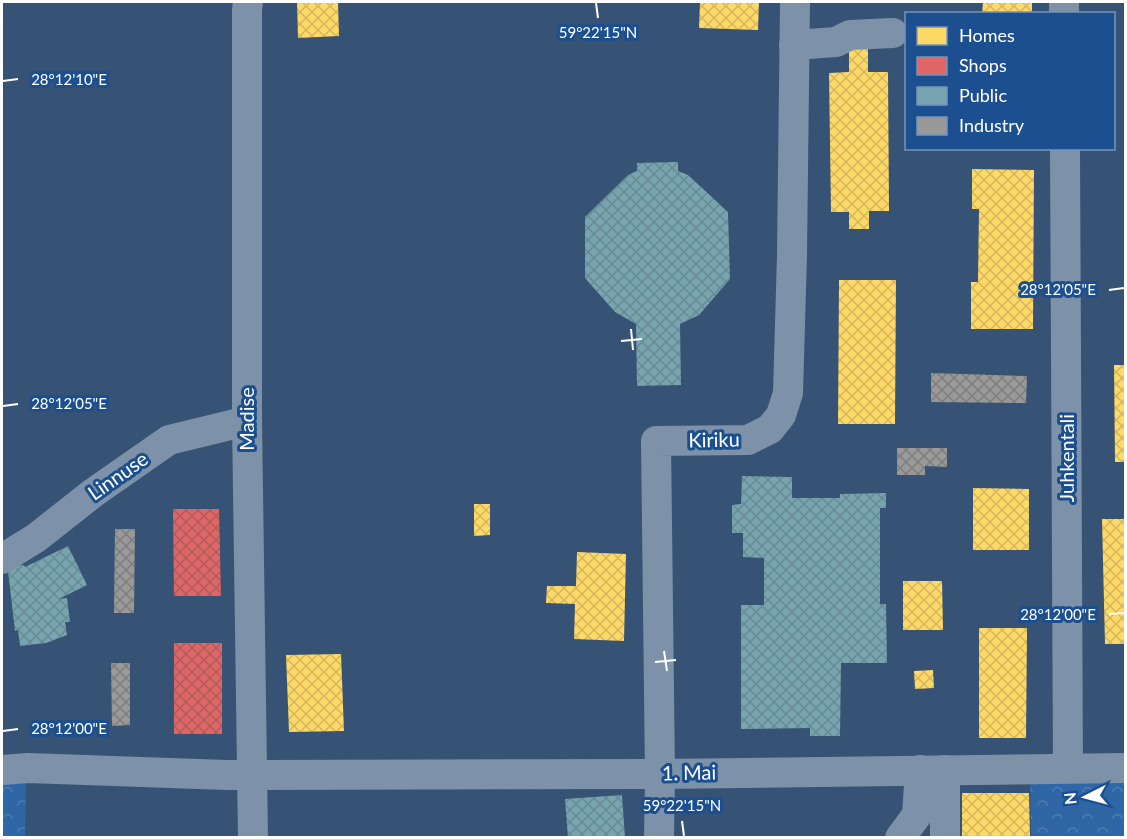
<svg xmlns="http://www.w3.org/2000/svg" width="1127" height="839" font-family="Lato,sans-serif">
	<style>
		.park { fill: url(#park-crowns) }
		.homes { fill: url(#homes-cross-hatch) }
		.shops { fill: url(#shops-cross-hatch) }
		.public { fill: url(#public-cross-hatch) }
		.industry { fill: url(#industry-cross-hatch) }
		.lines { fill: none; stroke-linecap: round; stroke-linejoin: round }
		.minor { stroke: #7d92a8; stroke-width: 30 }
		.ticks { fill: none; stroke: #fff; stroke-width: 2 }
		.labels { text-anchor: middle; stroke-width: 6; stroke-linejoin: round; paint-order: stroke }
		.street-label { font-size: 20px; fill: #fff; stroke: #1b4f8f }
		.ticks-label { font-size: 15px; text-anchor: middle; fill: #fff; stroke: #1b4f8f; stroke-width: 6; stroke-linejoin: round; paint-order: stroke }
	</style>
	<defs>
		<pattern id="park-crowns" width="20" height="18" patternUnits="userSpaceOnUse" patternTransform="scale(1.5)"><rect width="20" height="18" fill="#2f66a5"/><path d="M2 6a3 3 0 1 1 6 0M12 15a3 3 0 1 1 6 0" fill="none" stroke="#4e7db2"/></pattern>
		<pattern id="homes-cross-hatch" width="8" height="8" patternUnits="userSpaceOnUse" patternTransform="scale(1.5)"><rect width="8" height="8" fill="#ffd966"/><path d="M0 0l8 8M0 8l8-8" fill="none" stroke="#d2b660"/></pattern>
		<pattern id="shops-cross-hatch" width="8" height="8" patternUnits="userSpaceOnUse" patternTransform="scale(1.5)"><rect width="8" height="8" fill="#e06666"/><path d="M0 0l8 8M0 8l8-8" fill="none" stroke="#ac5d5d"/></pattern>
		<pattern id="public-cross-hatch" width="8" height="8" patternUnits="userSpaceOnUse" patternTransform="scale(1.5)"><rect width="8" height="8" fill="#76a5af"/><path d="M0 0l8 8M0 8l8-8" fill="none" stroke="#698a91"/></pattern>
		<pattern id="industry-cross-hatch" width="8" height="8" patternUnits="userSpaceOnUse" patternTransform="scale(1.5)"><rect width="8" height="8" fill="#999"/><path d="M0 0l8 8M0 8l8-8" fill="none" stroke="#7e7e7e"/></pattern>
	</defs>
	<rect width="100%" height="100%" fill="#365274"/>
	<g class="park">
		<path d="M1030,773H1125V837H1031Z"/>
		<path d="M26,779L25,837H2V780Z"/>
	</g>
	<g class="homes">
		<path d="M297,2H338L339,36L298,38Z"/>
		<path d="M700,2H759L758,30L699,28Z"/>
		<path d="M983,2H1032V14H982Z"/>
		<path d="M849,48H868V72H888L889,211H869V229H849V212H831L829,73L849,72Z"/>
		<path d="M972,169L1034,170L1033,329H971V282H978L979,209H972Z"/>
		<path d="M839,280H896L895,424H838Z"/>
		<path d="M1114,365H1126V462H1115Z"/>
		<path d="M973,488L1029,489V550H973Z"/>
		<path d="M474,504H490V535L474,536Z"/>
		<path d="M1102,519H1126V644H1105Z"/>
		<path d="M577,552L626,554L624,641L574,639L575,604L546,603L547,586H576Z"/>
		<path d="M903,581H942L943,630H903Z"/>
		<path d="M979,628H1027L1026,738H979Z"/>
		<path d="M341,654L344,731L289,732L286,655Z"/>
		<path d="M933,670L934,688L915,689L914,671Z"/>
		<path d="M962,793H1029L1030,838H962Z"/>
	</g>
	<g class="shops">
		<path d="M173,509H219L221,596H174Z"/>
		<rect x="174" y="643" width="48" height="91"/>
	</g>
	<g class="public">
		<path d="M678,162V171L688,175L728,212L730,279L699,315L680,324L681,385L637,386L636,324L615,312L585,278V217L628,175L637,171V163Z"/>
		<path d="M742,476L792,477V498H840V494L886,493V508H880V604H886L887,663H841L840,736H810V728L741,729V605H764V558L743,557V533H732V505L741,504Z"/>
		<path d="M68,546L87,585L59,599L67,598L70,622H65L67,635L46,643L20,646L18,630L15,631L8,571L10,566L24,565L25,567Z"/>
		<path d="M622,795L625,838H568L565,799Z"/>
	</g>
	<g class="industry">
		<path d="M931,373L1027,376L1026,403L931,402Z"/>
		<path d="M897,448H947V467L925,466V475H897Z"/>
		<path d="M115,529H135L134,613H114Z"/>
		<path d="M111,663H130V725L112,726Z"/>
	</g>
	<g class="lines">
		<g class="minor">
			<path d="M248,2L247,10V421L253,838"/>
			<path d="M1064,2V14"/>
			<path d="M794,45L836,42L850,35L893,33"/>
			<path d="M1065,148L1068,768"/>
			<path d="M2,559L36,538L93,493L169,440L247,421"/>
			<path d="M2,770L28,768L227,775L660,774L1126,768"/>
			<path d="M945,770V838"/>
			<path d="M659,838L660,774L656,441L748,440L770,429L781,415L788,393L792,255L795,2"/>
			<path d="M900,838L917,815L920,770"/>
		</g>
	</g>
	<path class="ticks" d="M596,3L598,18M3,81L18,79M1109,290L1124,288M631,329L633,350M621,341L642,339M3,406L18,404M1109,614L1124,613M664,651L667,671M655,662L676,660M3,731L18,729M682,821L684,836"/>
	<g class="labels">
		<g class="street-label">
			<text transform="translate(247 419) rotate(-90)" y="7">Madise</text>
			<text transform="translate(714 440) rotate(-1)" y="7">Kiriku</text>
			<text transform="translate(1067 458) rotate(-90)" y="7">Juhkentali</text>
			<text transform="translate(118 476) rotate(-35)" y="7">Linnuse</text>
			<text transform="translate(689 773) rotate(-1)" y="7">1. Mai</text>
		</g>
	</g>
	<g class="ticks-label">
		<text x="598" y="38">59°22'15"N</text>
		<text x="69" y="85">28°12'10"E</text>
		<text x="1058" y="295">28°12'05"E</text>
		<text x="69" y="409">28°12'05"E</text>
		<text x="1058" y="620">28°12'00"E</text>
		<text x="69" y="734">28°12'00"E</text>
		<text x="682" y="811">59°22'15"N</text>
	</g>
	<rect width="1127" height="839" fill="none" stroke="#ffffff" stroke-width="6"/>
	<rect x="905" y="12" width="210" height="138" fill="#1b4f8f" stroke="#7695bc" stroke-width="1.5"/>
	<rect x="917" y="27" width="30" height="18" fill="#ffd966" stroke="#7695bc" stroke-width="1.5"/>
	<text x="959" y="42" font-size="18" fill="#ffffff">Homes</text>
	<rect x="917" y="57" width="30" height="18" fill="#e06666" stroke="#7695bc" stroke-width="1.5"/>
	<text x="959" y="72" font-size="18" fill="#ffffff">Shops</text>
	<rect x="917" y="87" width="30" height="18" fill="#76a5af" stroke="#7695bc" stroke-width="1.5"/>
	<text x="959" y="102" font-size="18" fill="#ffffff">Public</text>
	<rect x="917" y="117" width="30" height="18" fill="#999999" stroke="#7695bc" stroke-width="1.5"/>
	<text x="959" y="132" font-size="18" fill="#ffffff">Industry</text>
	<g transform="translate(1085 797) rotate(264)" stroke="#1b4f8f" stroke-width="4.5" paint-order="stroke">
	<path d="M0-4.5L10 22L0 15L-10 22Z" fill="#ffffff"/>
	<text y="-9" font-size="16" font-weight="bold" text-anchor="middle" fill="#ffffff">N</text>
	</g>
</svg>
